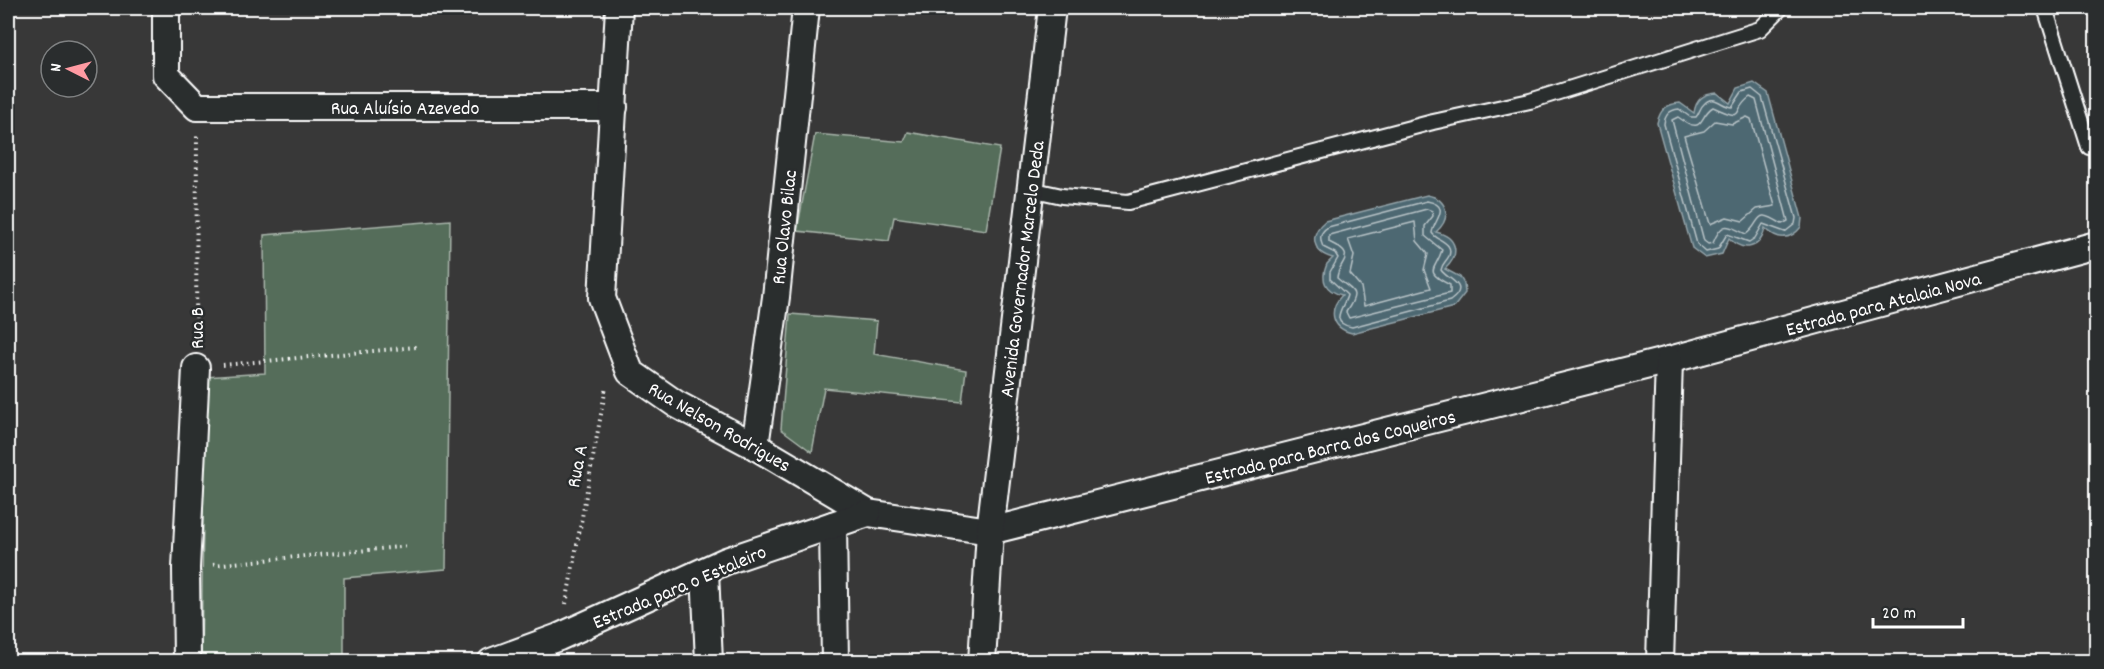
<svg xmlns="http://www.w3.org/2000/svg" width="2104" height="669" font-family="Dekko,sans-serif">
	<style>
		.green { fill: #546d5a; stroke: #aab6ac; stroke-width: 1.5 }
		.water { fill: #4d6872; stroke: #94a4aa; stroke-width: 1.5 }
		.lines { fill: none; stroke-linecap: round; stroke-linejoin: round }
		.shore { stroke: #b8c3c7; stroke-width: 1.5 }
		.service-casing { stroke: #fff; stroke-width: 18 }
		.minor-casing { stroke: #fff; stroke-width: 30 }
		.path { stroke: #fff; stroke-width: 4; stroke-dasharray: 1.5 4.5; stroke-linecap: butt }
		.service { stroke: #2a2d2e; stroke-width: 14 }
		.minor { stroke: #2a2d2e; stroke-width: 26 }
		.labels { text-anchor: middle; stroke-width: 5; stroke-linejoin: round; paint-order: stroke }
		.street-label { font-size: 20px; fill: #fff; stroke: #2a2d2e }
	</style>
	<rect width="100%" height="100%" fill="#383838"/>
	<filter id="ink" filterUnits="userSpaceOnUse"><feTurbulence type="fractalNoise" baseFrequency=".0167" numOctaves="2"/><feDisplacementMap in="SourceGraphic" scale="12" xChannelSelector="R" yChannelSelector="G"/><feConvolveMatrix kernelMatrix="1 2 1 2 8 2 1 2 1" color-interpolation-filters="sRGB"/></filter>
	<g filter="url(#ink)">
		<g class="green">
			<path d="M908,132L1000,148L986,230L894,217L889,241L797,231L815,134L904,142Z"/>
			<path d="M450,220L446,569L344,578V661L201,662L205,377L265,373L264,235Z"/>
			<path d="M790,314L877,321L874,354L966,370L962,402L824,388L812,452L781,429Z"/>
		</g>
		<g class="water">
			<path d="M1754,83L1768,93L1802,218L1801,227C1790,241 1777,240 1765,228C1761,249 1743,253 1729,238L1722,254L1705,258L1692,248L1657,123C1660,110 1666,104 1680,103L1694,113C1696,99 1703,94 1717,93L1730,103L1738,88Z"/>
			<path d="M1427,195C1448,199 1452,218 1436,232C1457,237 1461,254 1445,269L1460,277L1464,284L1465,293L1454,307L1352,333C1331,328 1328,310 1342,295C1325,291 1320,280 1327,264L1333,258C1313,253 1308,235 1325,221Z"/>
		</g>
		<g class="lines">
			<g class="shore">
				<path d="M1752,89L1762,97L1796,218L1795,224L1785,232L1763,224L1755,238L1749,242L1727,234L1718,249L1706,252L1697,244L1664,124C1665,115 1669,110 1679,109L1690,117H1696C1700,113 1699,108 1704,104C1714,93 1722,107 1732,107L1742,92Z"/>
				<path d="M1750,97L1756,100L1788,221L1782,224C1753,205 1762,224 1746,234C1729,227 1723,218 1713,243L1708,244L1704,241L1672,120L1678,117C1705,137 1698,116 1713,107C1748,123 1730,111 1750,97Z"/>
				<path d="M1747,117L1751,119L1775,206L1757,209L1743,221L1727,217L1710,224L1684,136L1704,131L1715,121L1732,124Z"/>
				<path d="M1427,201C1453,206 1433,221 1432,233C1437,241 1454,242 1449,256C1446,262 1442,263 1441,270C1447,280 1472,285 1450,301L1352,327C1327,323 1345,306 1347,295L1330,279V272L1338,258L1335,253L1323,247C1319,238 1320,232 1328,227Z"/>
				<path d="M1427,209L1432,211L1433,216L1425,226V236L1442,250C1436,270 1422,271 1450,285V293L1349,318L1346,312C1361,290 1353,292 1337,278C1338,260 1360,257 1329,242V235Z"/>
				<path d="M1415,222L1417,241L1428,254L1424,270L1431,288L1364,306L1361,287L1350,274L1354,256L1348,239Z"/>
			</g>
			<g class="service-casing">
				<g id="service">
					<path d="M2045,8L2089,147"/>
					<path d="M1030,189L1062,196L1128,202L1433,122L1530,101L1760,29L1781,8"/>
				</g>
			</g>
			<g class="minor-casing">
				<g id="minor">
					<path d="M166,8V75L197,107H614"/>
					<path d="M619,8L602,298L630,372L676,404L755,446L868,513L990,531L1669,360L2096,245"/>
					<path d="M755,446L776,297L806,8"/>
					<path d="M833,525L835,662"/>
					<path d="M705,571L709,662"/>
					<path d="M187,662L186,568L196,368"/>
					<path d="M491,662L559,637L726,561L868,513"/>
					<path d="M982,662L990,531L1052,8"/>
					<path d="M1660,662L1669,360"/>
				</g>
			</g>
			<g class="path">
				<path d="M196,342L197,133"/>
				<path d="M223,365L416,347"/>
				<path d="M213,565L410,546"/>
				<path d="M566,604L606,387"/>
			</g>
			<use href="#service" class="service"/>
			<use href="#minor" class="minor"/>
		</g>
	</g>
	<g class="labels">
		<g class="street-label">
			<text x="405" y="114">Rua Aluísio Azevedo</text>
			<text transform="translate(783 227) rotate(-84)" y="7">Rua Olavo Bilac</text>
			<text transform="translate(1021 269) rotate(-83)" y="7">Avenida Governador Marcelo Deda</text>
			<text transform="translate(1883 303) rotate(-15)" y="7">Estrada para Atalaia Nova</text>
			<text transform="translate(196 328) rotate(-90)" y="7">Rua B</text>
			<text transform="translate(720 426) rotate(30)" y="7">Rua Nelson Rodrigues</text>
			<text transform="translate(1330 446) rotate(-14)" y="7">Estrada para Barra dos Coqueiros</text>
			<text transform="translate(576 466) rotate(-79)" y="7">Rua A</text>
			<text transform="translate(679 586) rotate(-23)" y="7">Estrada para o Estaleiro</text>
		</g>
	</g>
	<rect width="2104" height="669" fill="none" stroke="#2a2d2e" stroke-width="30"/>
	<rect x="15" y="15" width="2074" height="639" fill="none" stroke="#fff" stroke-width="2" filter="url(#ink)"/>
	<g transform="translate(69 69) rotate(276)"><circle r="28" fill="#2a2d2e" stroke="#7f8182" stroke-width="1.5"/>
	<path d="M0-4.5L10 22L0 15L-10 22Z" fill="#ff9aa2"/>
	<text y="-9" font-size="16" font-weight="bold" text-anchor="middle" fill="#ffffff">N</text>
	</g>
	<path d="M1873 618v9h90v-9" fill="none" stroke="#ffffff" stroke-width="3"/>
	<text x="1882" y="618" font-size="18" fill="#ffffff" stroke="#2a2d2e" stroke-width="4.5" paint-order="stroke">20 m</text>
</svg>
